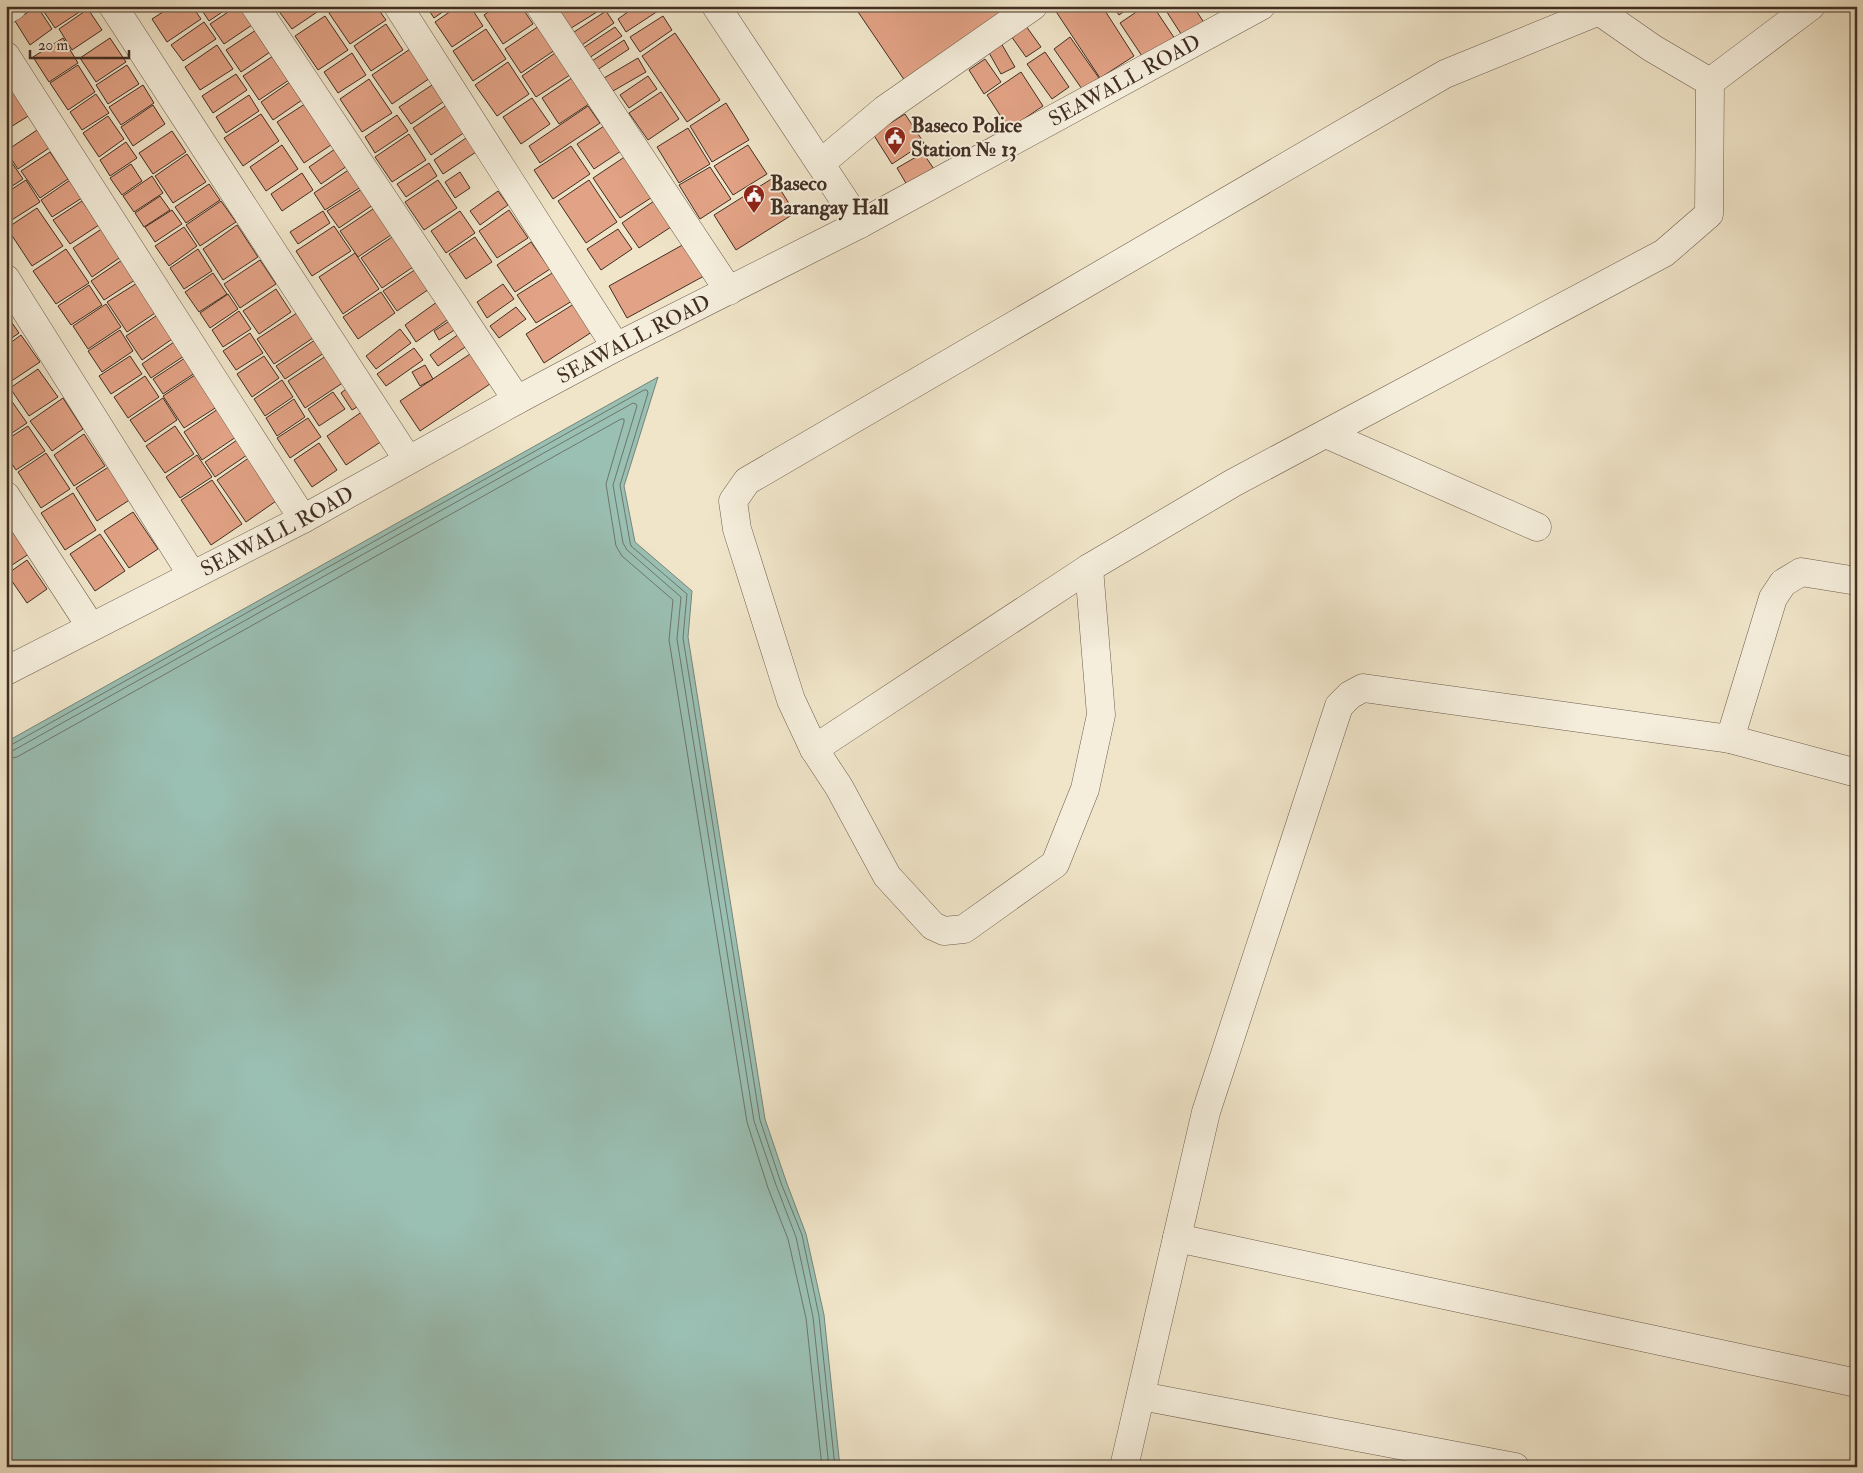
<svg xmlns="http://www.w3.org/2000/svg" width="1863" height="1473" font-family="'IM FELL Double Pica',serif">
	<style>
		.water { fill: #9abfb3; stroke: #768579 }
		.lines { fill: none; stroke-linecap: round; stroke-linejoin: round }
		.shore { stroke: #6e766b; stroke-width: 1 }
		.building { fill: #e2a285; stroke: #412e23 }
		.minor-casing { stroke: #6d5c4c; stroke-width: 29 }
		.minor { stroke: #f5eedc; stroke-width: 28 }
		.labels { text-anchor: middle; stroke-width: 4; stroke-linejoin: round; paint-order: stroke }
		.street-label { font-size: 21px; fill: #412e23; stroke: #f5eedc }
		.poi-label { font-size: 21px; font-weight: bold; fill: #412e23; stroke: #f5eedc; text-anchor: start }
	</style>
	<rect width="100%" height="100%" fill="#f0e5c9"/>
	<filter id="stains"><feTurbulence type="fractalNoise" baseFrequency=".004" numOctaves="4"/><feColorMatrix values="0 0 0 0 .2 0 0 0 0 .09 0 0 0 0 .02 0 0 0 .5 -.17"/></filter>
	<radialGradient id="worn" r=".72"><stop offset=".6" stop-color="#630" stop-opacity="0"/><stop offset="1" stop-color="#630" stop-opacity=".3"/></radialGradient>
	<path class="water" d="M658,377L624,486L635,542L692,591L688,637L765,1119L786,1181L806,1234L824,1315L840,1467H6V742Z"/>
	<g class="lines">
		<g class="shore">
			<path d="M6,746L11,745L644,390H647L648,393L620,485L630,542L631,546L687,594L683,638L760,1120L781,1183L802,1235L819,1316L835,1467"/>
			<path d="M6,752L14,750L633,403L636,404L637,406L613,485L623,543L627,550L681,597L677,639L754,1121L776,1185L796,1237L813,1317L829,1467"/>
			<path d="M6,759L17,757L621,419H624V422L606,484L616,546L622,556L673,600L669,640L747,1122L768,1188L788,1239L806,1318L822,1467"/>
		</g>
	</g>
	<g class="building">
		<path d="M37,6L52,29L30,45L15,21Z"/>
		<path d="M40,6H87V7L55,28Z"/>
		<path d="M172,6H192L201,19L167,42L152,19Z"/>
		<path d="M199,6H231L209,21Z"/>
		<path d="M237,6H239L252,25L224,44L210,24Z"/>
		<path d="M284,6H318L320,10L292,29L278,10Z"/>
		<path d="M339,6H376L386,20L350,44L329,13Z"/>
		<path d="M426,6H451L434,18Z"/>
		<path d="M458,6H470L483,26L452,47L435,22Z"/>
		<path d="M497,6H521L533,24L503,44L484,15Z"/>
		<path d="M571,6H605V7L568,30L558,14Z"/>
		<path d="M636,6H659L661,9L626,32L618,19Z"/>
		<path d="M854,6H1016L905,81Z"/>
		<path d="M1061,6H1102L1134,56L1100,78L1055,10Z"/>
		<path d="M1113,6H1132L1119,15Z"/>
		<path d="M1145,6H1153L1177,42L1146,62L1120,23Z"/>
		<path d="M1163,6H1193L1205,24L1183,37Z"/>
		<path d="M88,9L102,30L72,50L59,29Z"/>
		<path d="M606,11L614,23L579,47L571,34Z"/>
		<path d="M325,16L348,50L318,70L295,36Z"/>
		<path d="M663,16L672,30L640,52L630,37Z"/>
		<path d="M204,22L216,39L183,61L171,45Z"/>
		<path d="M386,24L403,50L371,71L354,46Z"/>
		<path d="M539,26L555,50L521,73L505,49Z"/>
		<path d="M1026,26L1041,47L1026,57L1011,36Z"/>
		<path d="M615,27L622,36L589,58L583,48Z"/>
		<path d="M486,29L506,59L473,81L453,51Z"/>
		<path d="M256,30L270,52L241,72L226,50Z"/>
		<path d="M675,33L720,100L687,122L642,56Z"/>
		<path d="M1070,37L1099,78L1082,89L1054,49Z"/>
		<path d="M63,38L78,63L49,82L33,57Z"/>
		<path d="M110,38L126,62L96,82L80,58Z"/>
		<path d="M624,40L629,49L597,70L592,61Z"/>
		<path d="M1001,43L1015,67L1001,74L988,51Z"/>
		<path d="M217,45L233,69L200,90L185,67Z"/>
		<path d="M413,47L433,76L392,104L372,75Z"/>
		<path d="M558,51L573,73L536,97L522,76Z"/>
		<path d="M1045,52L1069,87L1052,99L1027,64Z"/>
		<path d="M352,53L366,75L338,93L324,72Z"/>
		<path d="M273,56L289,80L259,100L243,76Z"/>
		<path d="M638,58L646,72L613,91L604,78Z"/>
		<path d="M985,59L1001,82L984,94L969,70Z"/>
		<path d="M508,62L529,94L497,116L475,85Z"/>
		<path d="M78,65L95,92L68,110L50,83Z"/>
		<path d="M127,65L139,84L108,104L96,85Z"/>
		<path d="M1021,72L1043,106L1009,129L987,95Z"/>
		<path d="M236,74L247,90L213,113L202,96Z"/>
		<path d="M575,76L592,102L559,124L542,98Z"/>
		<path d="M648,76L657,89L629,108L620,95Z"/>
		<path d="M369,79L392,113L362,132L340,99Z"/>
		<path d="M293,80L305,98L273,120L261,102Z"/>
		<path d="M13,84L33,113L6,130V88Z"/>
		<path d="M143,85L154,103L121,125L109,107Z"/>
		<path d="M432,85L443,102L411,124L399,107Z"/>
		<path d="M661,92L679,119L648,140L629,113Z"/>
		<path d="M96,94L109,113L82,130L70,112Z"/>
		<path d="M249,95L259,111L226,133L216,117Z"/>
		<path d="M532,98L550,124L521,144L503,117Z"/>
		<path d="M308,102L334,143L304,163L277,122Z"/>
		<path d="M726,103L749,140L712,162L690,126Z"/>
		<path d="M153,105L165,124L133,146L121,127Z"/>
		<path d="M447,105L465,132L431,155L413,128Z"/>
		<path d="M588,106L600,123L540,163L529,146Z"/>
		<path d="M261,114L279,141L243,166L224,138Z"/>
		<path d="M905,114L924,143L892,164L873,134Z"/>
		<path d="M397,115L408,131L375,153L365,137Z"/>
		<path d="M108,116L124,139L99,157L83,133Z"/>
		<path d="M604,126L621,151L594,169L577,144Z"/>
		<path d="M40,128L52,146L18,169L6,151Z"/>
		<path d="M688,128L710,164L679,183L657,147Z"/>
		<path d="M172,131L186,152L153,174L139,153Z"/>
		<path d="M409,134L426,160L392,182L375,157Z"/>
		<path d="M466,138L476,152L443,174L434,160Z"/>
		<path d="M126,142L137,158L110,176L100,160Z"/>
		<path d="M282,145L298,169L266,191L250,167Z"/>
		<path d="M748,145L767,174L733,195L714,166Z"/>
		<path d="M571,146L590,174L553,199L534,170Z"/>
		<path d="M335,149L347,166L321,184L309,167Z"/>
		<path d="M50,152L68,179L40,198L21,171Z"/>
		<path d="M923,153L934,169L907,185L897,168Z"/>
		<path d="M6,154L23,179L6,190Z"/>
		<path d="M187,154L206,182L173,203L155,176Z"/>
		<path d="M629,154L657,194L620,218L593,178Z"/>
		<path d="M429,163L437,176L406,197L397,184Z"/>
		<path d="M131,164L142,181L122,195L110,178Z"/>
		<path d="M710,167L731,199L700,219L679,185Z"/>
		<path d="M350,169L361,187L325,210L314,193Z"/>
		<path d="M460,172L470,188L455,198L445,182Z"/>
		<path d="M302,173L313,190L282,211L271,194Z"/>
		<path d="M152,176L163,193L134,212L123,196Z"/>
		<path d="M773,178L795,213L736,250L714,215Z"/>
		<path d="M26,180L40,202L7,223L6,193Z"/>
		<path d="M70,180L82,198L52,217L41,200Z"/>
		<path d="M438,180L457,208L424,230L405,202Z"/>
		<path d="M589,180L617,222L586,243L558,201Z"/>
		<path d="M209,184L220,200L186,223L175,207Z"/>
		<path d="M362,189L373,205L339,228L327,211Z"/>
		<path d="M498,191L508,205L480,225L470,211Z"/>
		<path d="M160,196L170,210L144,227L135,213Z"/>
		<path d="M660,197L677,223L639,248L622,223Z"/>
		<path d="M82,201L99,225L70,244L53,220Z"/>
		<path d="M221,201L236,222L200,246L186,225Z"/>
		<path d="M376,207L394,233L358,257L340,231Z"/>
		<path d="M37,208L63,246L32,266L7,228Z"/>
		<path d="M172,210L182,224L155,242L145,227Z"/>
		<path d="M509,210L528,238L497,258L479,231Z"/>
		<path d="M323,211L330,223L298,244L290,232Z"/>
		<path d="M460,211L475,233L446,253L431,231Z"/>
		<path d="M237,225L258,257L223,280L203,249Z"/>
		<path d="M106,226L125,254L92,277L73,248Z"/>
		<path d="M334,226L351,251L312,276L296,251Z"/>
		<path d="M184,227L197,246L169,266L155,246Z"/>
		<path d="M618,229L632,249L601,270L587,249Z"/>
		<path d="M395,235L416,265L382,288L361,258Z"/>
		<path d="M475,237L492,262L466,279L449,254Z"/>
		<path d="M531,242L550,269L515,292L497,265Z"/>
		<path d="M686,243L704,276L627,318L609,286Z"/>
		<path d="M66,249L89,283L56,304L33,271Z"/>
		<path d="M198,249L212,271L184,289L170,268Z"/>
		<path d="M355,253L379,289L343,314L319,277Z"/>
		<path d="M125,258L138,278L104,300L91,281Z"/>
		<path d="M260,260L276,284L240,308L224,284Z"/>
		<path d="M419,267L432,287L397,311L383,291Z"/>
		<path d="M554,272L572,301L536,323L517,295Z"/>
		<path d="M213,273L227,294L199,312L185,292Z"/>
		<path d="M142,280L161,309L127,332L107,302Z"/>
		<path d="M503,284L514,299L487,318L477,302Z"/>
		<path d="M89,285L102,305L71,325L58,306Z"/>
		<path d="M276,289L291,312L259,334L243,311Z"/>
		<path d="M381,292L395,313L358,339L343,317Z"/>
		<path d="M228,294L238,309L210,328L200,313Z"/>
		<path d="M441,299L453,316L416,342L405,325Z"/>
		<path d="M577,302L595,330L544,363L526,334Z"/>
		<path d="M106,304L121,327L88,349L73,326Z"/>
		<path d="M516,307L526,319L499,338L490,326Z"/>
		<path d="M239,311L251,329L223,347L212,330Z"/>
		<path d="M297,313L313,338L274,364L257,339Z"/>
		<path d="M159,314L175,337L142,360L126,336Z"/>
		<path d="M8,317L19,333L6,342V318Z"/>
		<path d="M451,320L456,329L439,340L434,331Z"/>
		<path d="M400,329L411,343L376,369L366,356Z"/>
		<path d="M120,330L133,351L102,372L88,351Z"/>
		<path d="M463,331L471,343L438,366L430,355Z"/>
		<path d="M250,333L263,353L236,370L223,351Z"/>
		<path d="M21,335L40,362L7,384L6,346Z"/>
		<path d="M177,340L187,354L151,378L142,364Z"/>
		<path d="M315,340L324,353L285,379L276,366Z"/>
		<path d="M414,348L423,360L386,386L377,374Z"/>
		<path d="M470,354L490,384L420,431L400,401Z"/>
		<path d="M130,356L142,374L111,394L99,376Z"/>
		<path d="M264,356L279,378L252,397L237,374Z"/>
		<path d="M326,356L344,382L305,408L288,381Z"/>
		<path d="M185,358L195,373L163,394L153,379Z"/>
		<path d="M425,365L433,379L420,386L412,372Z"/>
		<path d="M38,369L58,397L29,416L10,388Z"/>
		<path d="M198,373L220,405L184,428L163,396Z"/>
		<path d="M145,376L159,397L128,418L114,397Z"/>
		<path d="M282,380L293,397L265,416L254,399Z"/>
		<path d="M350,386L362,404L352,410L341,393Z"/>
		<path d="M333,392L345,409L319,426L308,409Z"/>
		<path d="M6,393L27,423L6,437Z"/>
		<path d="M63,398L83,429L52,451L30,421Z"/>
		<path d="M163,398L177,420L145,442L130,420Z"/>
		<path d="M294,399L305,417L277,436L266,418Z"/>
		<path d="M218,409L236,437L202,460L184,432Z"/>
		<path d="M366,409L385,439L346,465L327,436Z"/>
		<path d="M308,418L321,437L290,458L277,438Z"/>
		<path d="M28,426L45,451L16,470L6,455V440Z"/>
		<path d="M175,426L194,454L165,473L146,446Z"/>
		<path d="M84,434L105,466L74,486L54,455Z"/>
		<path d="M237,440L247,455L215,477L205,462Z"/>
		<path d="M319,443L337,470L312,487L294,460Z"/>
		<path d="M46,453L70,489L41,508L18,472Z"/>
		<path d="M197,455L212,477L180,498L166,477Z"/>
		<path d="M250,457L279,499L246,522L217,480Z"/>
		<path d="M110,466L131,499L97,521L76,488Z"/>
		<path d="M212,480L242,524L211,545L181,500Z"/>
		<path d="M73,493L96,530L65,550L41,513Z"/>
		<path d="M133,512L158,549L129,568L104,531Z"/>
		<path d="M6,520L32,552L6,569Z"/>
		<path d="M100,534L125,571L95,591L70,554Z"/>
		<path d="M27,560L47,589L27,603L7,574Z"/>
	</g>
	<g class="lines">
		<g class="minor-casing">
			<g id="minor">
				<path d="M113,6L408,460"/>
				<path d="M255,6L517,400"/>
				<path d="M398,6L616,347"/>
				<path d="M540,6L729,291"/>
				<path d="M716,6L860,224"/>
				<path d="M6,10L13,6"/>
				<path d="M6,56L303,519"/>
				<path d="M821,163L884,110L1033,6"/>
				<path d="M6,279L192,575"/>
				<path d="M1326,434L1537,527"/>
				<path d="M6,496L91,627"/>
				<path d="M1089,568L1101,715L1085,789L1055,864L964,929L944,931L933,926L887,876L839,787L814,749L791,700L737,529L733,501L747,481L1445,74L1599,11L1652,48L1710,82"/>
				<path id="s1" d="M6,671L303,519L517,400L616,347L860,224L1261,6"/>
				<path d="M1730,739L1857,773"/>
				<path d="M814,749L1089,568L1233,483L1664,253L1709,214L1710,82L1811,6"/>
				<path d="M1177,1238L1857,1383"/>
				<path d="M1141,1396L1515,1467"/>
				<path d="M1124,1467L1206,1112L1339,706L1350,695L1363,688L1730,739L1773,598L1783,583L1801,572L1857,581"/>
			</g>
		</g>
		<use href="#minor" class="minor"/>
	</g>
	<defs>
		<g id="civic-pin" transform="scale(1.125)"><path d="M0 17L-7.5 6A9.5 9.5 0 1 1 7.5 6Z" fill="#8f2418" stroke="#f5eedc"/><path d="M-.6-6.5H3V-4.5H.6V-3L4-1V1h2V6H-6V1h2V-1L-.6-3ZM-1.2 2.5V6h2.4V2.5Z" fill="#fff"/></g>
	</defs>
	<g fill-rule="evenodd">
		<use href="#civic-pin" x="895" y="137"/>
		<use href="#civic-pin" x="754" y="195"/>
	</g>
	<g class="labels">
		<g class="street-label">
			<text dy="7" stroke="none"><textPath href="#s1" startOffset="1265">SEAWALL ROAD</textPath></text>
			<text dy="7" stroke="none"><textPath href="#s1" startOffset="710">SEAWALL ROAD</textPath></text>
			<text dy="7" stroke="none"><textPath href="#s1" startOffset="305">SEAWALL ROAD</textPath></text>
		</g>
		<g class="poi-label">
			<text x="911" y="132">Baseco Police<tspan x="911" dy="24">Station № 13</tspan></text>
			<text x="770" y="190">Baseco<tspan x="770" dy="24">Barangay Hall</tspan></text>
		</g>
	</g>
	<rect width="1863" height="1473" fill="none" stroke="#f0e5c9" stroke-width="25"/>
	<rect x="8" y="8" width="1848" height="1458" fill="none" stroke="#412e23" stroke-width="2.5"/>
	<rect x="12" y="12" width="1838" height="1448" fill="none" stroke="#412e23"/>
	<path d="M30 50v8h99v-8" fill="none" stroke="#412e23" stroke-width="2.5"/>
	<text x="38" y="50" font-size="15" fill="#412e23" stroke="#f5eedc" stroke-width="4" paint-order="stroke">20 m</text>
	<rect width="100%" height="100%" filter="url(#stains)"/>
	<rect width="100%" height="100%" fill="url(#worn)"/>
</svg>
